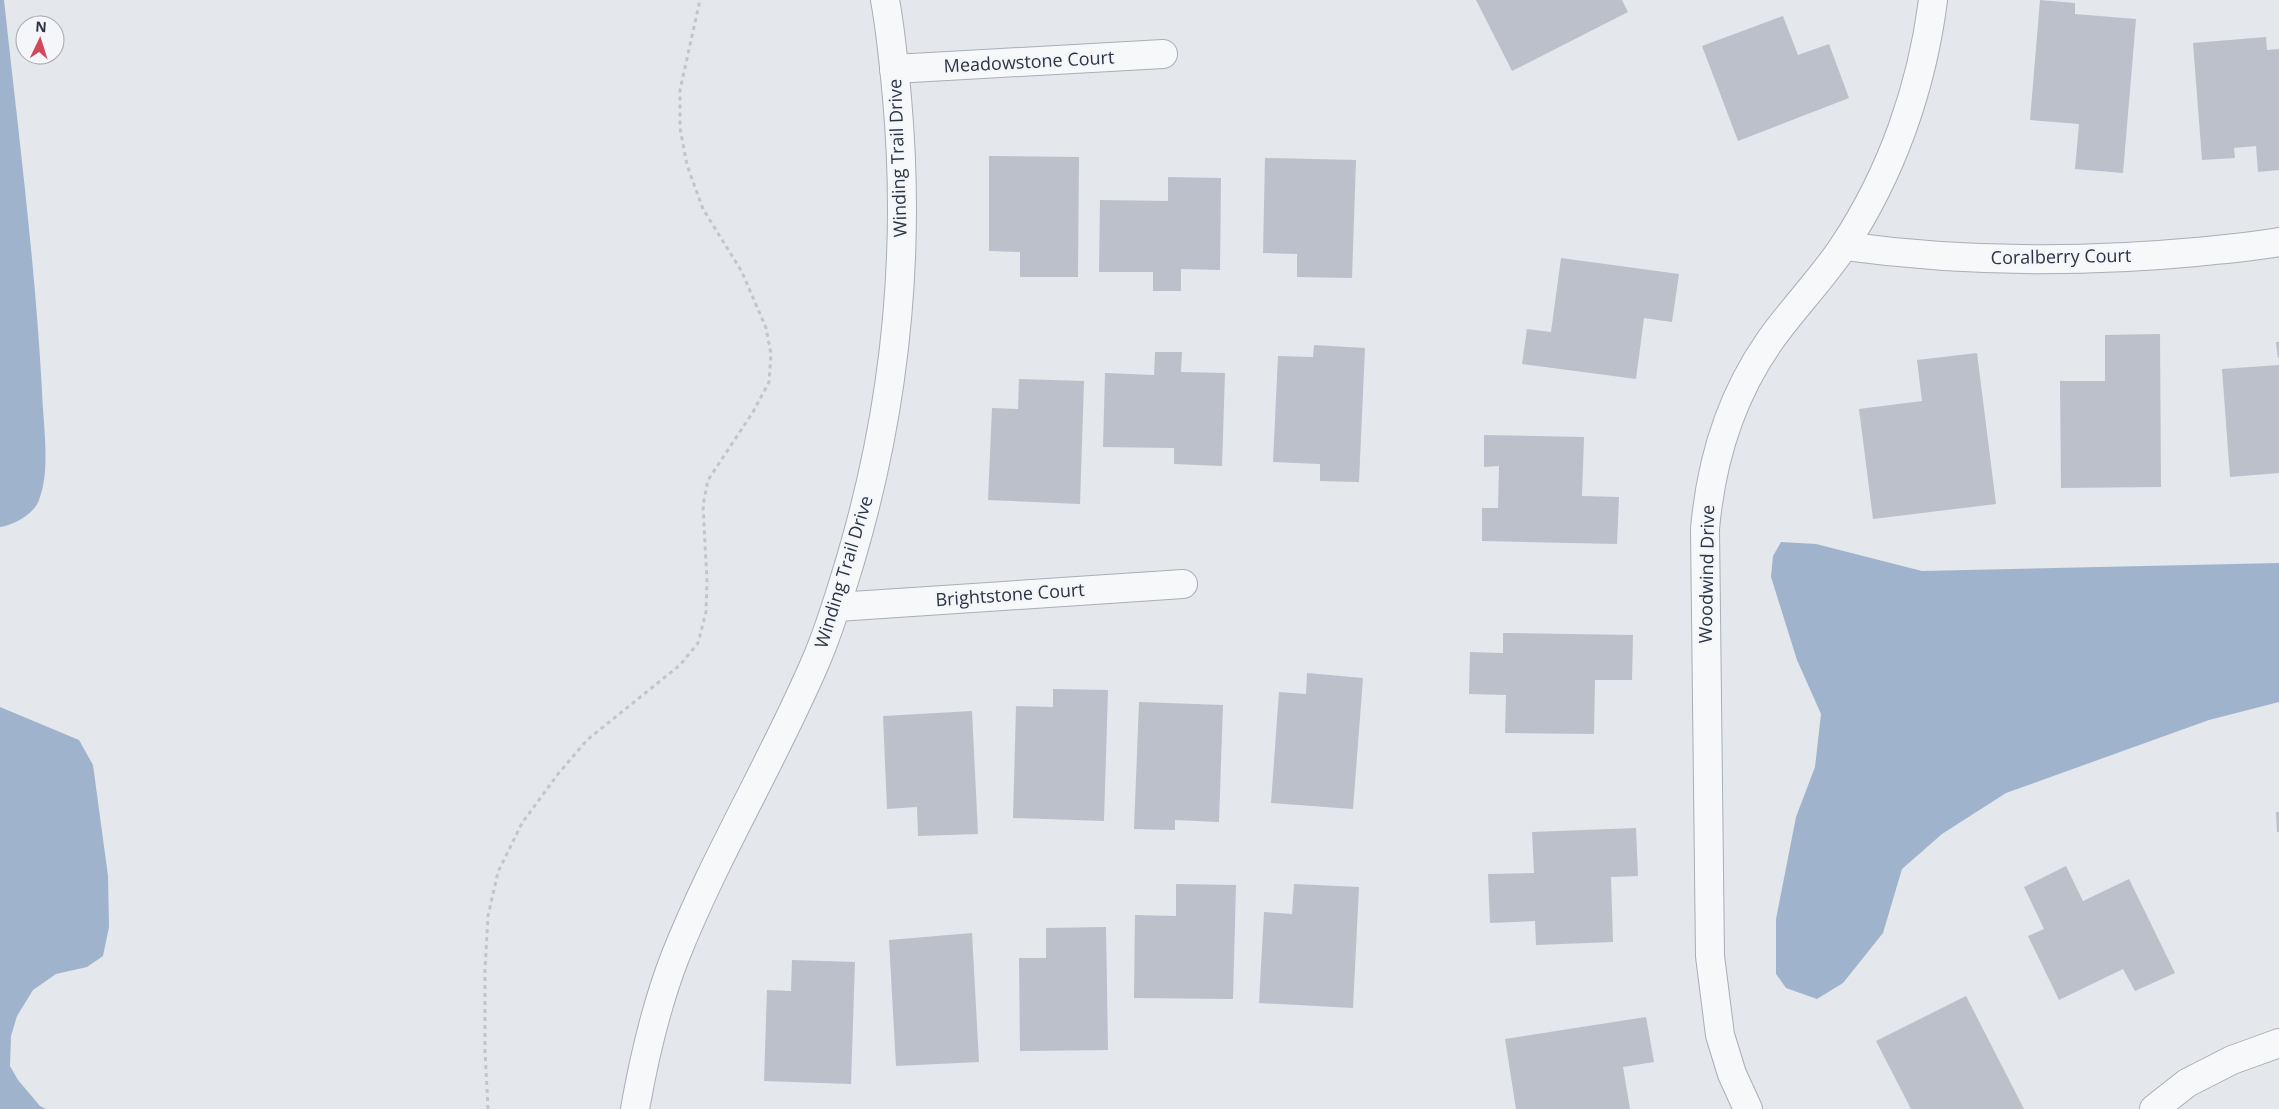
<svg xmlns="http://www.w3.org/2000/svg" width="2279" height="1109" font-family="'Open Sans',sans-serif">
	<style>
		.water { fill: #9fb4cc }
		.building { fill: #bbc0ca }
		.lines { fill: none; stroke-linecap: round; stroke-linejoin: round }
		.minor-casing { stroke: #a9aeb7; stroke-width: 30 }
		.path { stroke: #c2c5cb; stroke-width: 3; stroke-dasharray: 4 4; stroke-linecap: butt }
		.minor { stroke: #f7f8fa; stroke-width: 28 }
		.labels { text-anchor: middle; stroke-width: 4.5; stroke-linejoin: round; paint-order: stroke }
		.street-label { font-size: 18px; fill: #2b3445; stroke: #f4f6f9 }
	</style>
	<rect width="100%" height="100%" fill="#e4e7ec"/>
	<g class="water">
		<path d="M0,0H4C18,130 35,260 42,391C43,423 51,470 39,500C34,514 14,525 0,527Z"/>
		<path d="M1781,542L1816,544L1922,571L2279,563V702L2209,720L2006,793L1942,834L1902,869L1883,933L1843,983L1817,999L1786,988L1776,974V919L1796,817L1815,767L1821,714L1797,660L1771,577L1773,556Z"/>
		<path d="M0,707L79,740L93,765L108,876L109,927L103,956L87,967L56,974L33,990L17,1016L11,1036L10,1066L18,1080L40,1106L46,1109H0Z"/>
	</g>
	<g class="building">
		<path d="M1476,0H1622L1628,12L1512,71Z"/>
		<path d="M2040,0L2075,3V14L2136,19L2123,173L2075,169L2079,124L2030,120Z"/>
		<path d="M1783,16L1798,55L1829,44L1849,98L1738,141L1702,46Z"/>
		<path d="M2266,37L2267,50L2279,49V170L2258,172L2256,146L2234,148L2235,158L2202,160L2193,43Z"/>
		<path d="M989,156L1079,157L1078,277H1020V252L989,251Z"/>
		<path d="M1265,158L1356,160L1352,278L1297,277V254L1263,253Z"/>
		<path d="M1168,177L1221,178L1220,270L1181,269V291H1153V272H1099L1100,200L1168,201Z"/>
		<path d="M1561,258L1679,274L1672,322L1644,318L1636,379L1522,364L1527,329L1551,332Z"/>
		<path d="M2160,334L2161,487L2061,488L2060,381H2105V335Z"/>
		<path d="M2276,342H2279V358H2278Z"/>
		<path d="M1314,345L1365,348L1359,482L1320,481V464L1273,462L1278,356L1313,357Z"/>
		<path d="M1155,352H1182L1181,372L1225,373L1222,466L1174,464V448L1103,447L1105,373L1154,375Z"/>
		<path d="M1977,353L1996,504L1873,519L1859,409L1922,401L1917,360Z"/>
		<path d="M2279,365V473L2230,477L2222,369Z"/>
		<path d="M1019,379L1084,381L1080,504L988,500L992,408L1018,409Z"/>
		<path d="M1484,435L1584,437L1582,496L1619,497L1617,544L1482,541V508H1498L1499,466L1484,467Z"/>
		<path d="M1503,633L1633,635L1632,680H1595L1594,734L1505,733L1506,695L1469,694L1470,652L1503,653Z"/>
		<path d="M1307,673L1363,678L1353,809L1271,803L1279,692L1306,694Z"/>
		<path d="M1053,689L1108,690L1104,821L1013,818L1016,706L1053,707Z"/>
		<path d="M1139,702L1223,705L1219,822L1175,820V830L1134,829Z"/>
		<path d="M972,711L978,834L918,836L917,807L887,809L883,716Z"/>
		<path d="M2276,812H2279V832H2277Z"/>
		<path d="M1636,828L1638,876L1611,877L1613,942L1536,945L1535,921L1490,923L1488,874L1534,873L1532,832Z"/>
		<path d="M2066,866L2083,901L2129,879L2175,973L2135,991L2123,969L2059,1000L2028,936L2044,929L2024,887Z"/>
		<path d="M1176,884L1236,885L1233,999L1134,998L1135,915L1176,916Z"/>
		<path d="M1294,884L1359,887L1353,1008L1259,1003L1264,912L1292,914Z"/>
		<path d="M1106,927L1108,1050L1020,1051L1019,958H1046V928Z"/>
		<path d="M972,933L979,1062L896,1066L889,940Z"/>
		<path d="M792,960L855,962L851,1084L764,1081L767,990L791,991Z"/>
		<path d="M1966,996L2024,1109H1911L1876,1041Z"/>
		<path d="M1646,1017L1654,1062L1623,1067L1630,1109H1516L1505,1039Z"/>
	</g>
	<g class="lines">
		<g class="minor-casing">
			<g id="minor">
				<path d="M894,69L1163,54"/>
				<path d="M1844,246C1961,262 2078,263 2196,252C2224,249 2252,247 2279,242"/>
				<path d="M837,607L1183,584"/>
				<path d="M635,1109C644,1058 656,1006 675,957C715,856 772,763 815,663C830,629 840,594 851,558C895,409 911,254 897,98C894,65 891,32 885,0"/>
				<path d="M1748,1109L1732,1074L1720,1035L1710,956L1705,529C1711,461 1730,398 1769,342C1792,309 1821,280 1843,247C1892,173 1922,87 1933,0"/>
				<path d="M2154,1109L2187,1083L2232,1060L2279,1043"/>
			</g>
		</g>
		<path class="path" d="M488,1109L485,1051V970L488,916L498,872L522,823L558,774L587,740L680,665L698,643L706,612L707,581L703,505L708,480L753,412L769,382L771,354L766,328L742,272L703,209L687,165L680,128V90L700,0"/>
		<use href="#minor" class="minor"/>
	</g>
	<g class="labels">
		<g class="street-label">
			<text transform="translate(1029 62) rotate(-3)" y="6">Meadowstone Court</text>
			<text transform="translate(898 158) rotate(-92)" y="6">Winding Trail Drive</text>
			<text transform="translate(2061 257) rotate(-1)" y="6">Coralberry Court</text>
			<text transform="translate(844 572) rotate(-73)" y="6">Winding Trail Drive</text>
			<text transform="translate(1707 574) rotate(-89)" y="6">Woodwind Drive</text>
			<text transform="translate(1010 595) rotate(-4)" y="6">Brightstone Court</text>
		</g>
	</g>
	<g transform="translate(40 40) rotate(4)"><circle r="24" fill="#f4f6f9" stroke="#a4a8b1"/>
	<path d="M0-4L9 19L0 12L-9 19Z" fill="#d1495b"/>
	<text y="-8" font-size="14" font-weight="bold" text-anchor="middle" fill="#2b3445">N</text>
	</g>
</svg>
